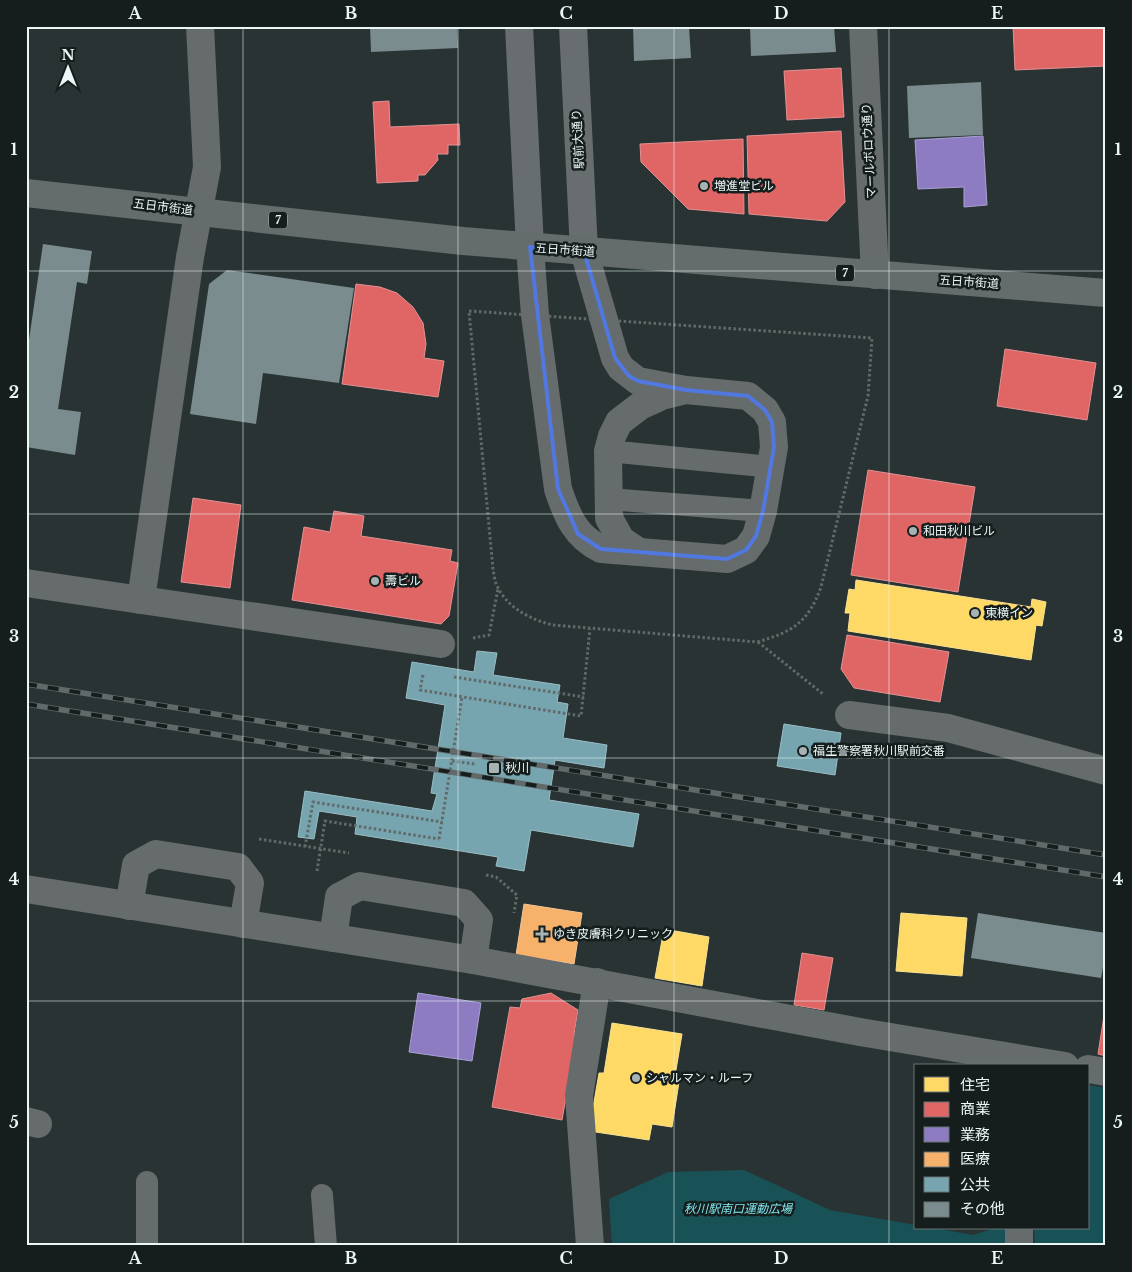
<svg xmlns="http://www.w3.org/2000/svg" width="1132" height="1272" font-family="'Libre Baskerville','Noto Sans JP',serif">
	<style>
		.green { fill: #195256 }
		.homes { fill: #ffd966; stroke: #f9e292 }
		.shops { fill: #e06666; stroke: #e39192 }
		.offices { fill: #8e7cc3; stroke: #aaa1d3 }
		.health { fill: #f6b26b; stroke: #f3c695 }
		.public { fill: #76a5af; stroke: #99bdc5 }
		.building { fill: #7a8c8d }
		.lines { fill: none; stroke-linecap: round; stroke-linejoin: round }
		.path { stroke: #626969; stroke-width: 3; stroke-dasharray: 2.5 2.5; stroke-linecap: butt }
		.lane { stroke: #666b6c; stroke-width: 22 }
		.street { stroke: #666b6c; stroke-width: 28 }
		.secondary { stroke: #686e6f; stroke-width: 28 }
		.primary { stroke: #656c6c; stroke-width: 28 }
		.rail-casing { stroke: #62696a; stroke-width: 5.5 }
		.rail { stroke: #151d1d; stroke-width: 4; stroke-dasharray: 11; stroke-linecap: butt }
		.path-bridge { stroke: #626969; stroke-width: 3; stroke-dasharray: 2.5 2.5; stroke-linecap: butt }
		.marked { fill: none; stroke: #5078e0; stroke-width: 4; stroke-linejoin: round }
		.grid { fill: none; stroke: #ebf6f7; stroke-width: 1; stroke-opacity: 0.55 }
		.poi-dot { fill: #a7b2b3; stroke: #151d1d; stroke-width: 2 }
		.labels { text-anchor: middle; stroke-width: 5; stroke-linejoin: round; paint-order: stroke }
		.shield { fill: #151d1d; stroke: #abb5b6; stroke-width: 1 }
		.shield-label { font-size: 11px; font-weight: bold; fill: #ebf6f7 }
		.street-label { font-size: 12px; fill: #ebf6f7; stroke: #151d1d }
		.poi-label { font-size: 12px; fill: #ebf6f7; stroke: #151d1d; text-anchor: start }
		.park-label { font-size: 12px; font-style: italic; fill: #7ee6ec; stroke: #151d1d }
		.neatline { fill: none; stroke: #ebf6f7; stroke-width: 2 }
		.grid-label { font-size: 16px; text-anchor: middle; font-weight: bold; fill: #ebf6f7 }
	</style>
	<rect width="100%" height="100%" fill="#293334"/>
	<g class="green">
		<path d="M1088,1085L1106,1088V1246H1035L1034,1228H1088Z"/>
		<path d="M744,1170L830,1210L916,1225V1228H934L973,1235L995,1228H1009L1010,1246H612L609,1199L668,1172Z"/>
	</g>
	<g class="homes">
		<path d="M856,580L1031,607L1032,599L1046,602L1042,626L1036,625L1031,660L848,631L850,613H845L849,589L855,590Z"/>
		<path d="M901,913L967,918L962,976L896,971Z"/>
		<path d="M664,929L709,937L702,986L655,978Z"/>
		<path d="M612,1023L682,1034L674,1082H679L672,1127L652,1124L649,1140L589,1131L599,1073H604Z"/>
	</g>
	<g class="shops">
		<path d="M1013,26H1106V66L1015,70Z"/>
		<path d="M841,68L844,117L787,120L784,71Z"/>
		<path d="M389,101L390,127L459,124L460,145H448V154H437L438,160L425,175H418V181L377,183L373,102Z"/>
		<path d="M841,131L845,202L827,221L749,214L747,136Z"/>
		<path d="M743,139L744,214L688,209L641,162L640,144Z"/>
		<path d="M356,284L380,287L397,293L413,307L423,323L426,344L424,358L444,361L438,397L342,384Z"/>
		<path d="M1005,349L1096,363L1087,420L997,406Z"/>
		<path d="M868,470L975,487L958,592L851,575Z"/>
		<path d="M193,498L241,505L230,588L181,582Z"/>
		<path d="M334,511L364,516L361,536L452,550L450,561L458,563L449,616L441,624L292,600L304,527L330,532Z"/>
		<path d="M847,635L949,652L940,702L854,688L841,669Z"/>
		<path d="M802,953L833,958L824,1010L794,1005Z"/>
		<path d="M551,993L578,1010L574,1035H577L562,1120L492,1107L510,1007L520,1008L522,999Z"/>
		<path d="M1106,1003V1056L1098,1054Z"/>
	</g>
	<g class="offices">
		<path d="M983,136L987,205L964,207V187L918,189L915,140Z"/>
		<path d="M418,993L481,1003L472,1061L409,1052Z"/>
	</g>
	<path class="health" d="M524,904L582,913L574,964L516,955Z"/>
	<g class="public">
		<path d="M477,651L497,653L493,675L560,685L557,702L568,704L563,738L607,745L604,768L555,760L549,800L639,814L633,847L531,830L524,871L496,866L498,857L355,834L357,817L319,811L314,839L298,837L305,791L432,811L437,794L431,793L445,705L406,698L412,662L474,672Z"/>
		<path d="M784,724L841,733L835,775L777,766Z"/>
	</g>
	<g class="building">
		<path d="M370,26H457L458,48L371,52Z"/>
		<path d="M633,26H689L691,58L634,61Z"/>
		<path d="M750,26H834L836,52L751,56Z"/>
		<path d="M981,82L983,135L909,138L907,86Z"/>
		<path d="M43,244L92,251L87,284L77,282L58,409L81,412L75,455L26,447V360Z"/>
		<path d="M227,270L354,288L339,383L263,373L256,424L190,414L209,284Z"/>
		<path d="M978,913L1106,933V951L1101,978L971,958Z"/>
	</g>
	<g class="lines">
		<g class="path">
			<path d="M469,311L872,338L868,396L821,587C808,623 792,632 757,642L553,625C532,620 509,609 498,588C495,583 494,575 493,569Z"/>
			<path d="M473,638L489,635L498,589"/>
			<path d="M758,642L823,694"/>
			<path d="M423,675L420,690L581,716L590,629"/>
			<path d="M454,677L584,697"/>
			<path d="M452,761L475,764"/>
			<path d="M259,839L349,853"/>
			<path d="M305,847L313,802L442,822"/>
			<path d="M317,871L325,821L439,839"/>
			<path d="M486,875L496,877L517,895L514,913"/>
		</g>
		<g class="lane">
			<path d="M608,451L771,467"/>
			<path d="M608,499L763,511"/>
			<path d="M322,1195L326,1246"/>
			<path d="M147,1246V1182"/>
		</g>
		<g class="street">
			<path d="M863,26L875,275"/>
			<path d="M530,247L535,315L558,489C567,516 575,536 601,549L727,559L746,550L756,536L763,511L774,447L772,422L765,410L748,396L686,390L638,381L621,368L615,358L584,251"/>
			<path d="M639,552L621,540L609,518L608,451L612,436L619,422L640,406L662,396L682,391"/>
			<path d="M26,583L441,644"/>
			<path d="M141,600L190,257L207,167L200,26"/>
			<path d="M849,715L948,728L1106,771"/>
			<path d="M26,889L473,960L860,1032L1065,1066"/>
			<path d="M129,906L136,865L156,854L238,867L250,883L243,924"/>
			<path d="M333,938L339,897L360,886L464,903L479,920L473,960"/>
			<path d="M1088,1069L1106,1072"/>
			<path d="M26,1121L38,1124"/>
			<path d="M1019,1228V1246"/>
			<path d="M590,1246L579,1096L597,982"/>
		</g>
		<g class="secondary">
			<path d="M519,26L530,247"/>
			<path d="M573,26L584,251"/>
		</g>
		<path class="primary" d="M26,193L463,241L1106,293"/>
		<g class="rail-casing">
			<g id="rail">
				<path d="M26,684L1106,855"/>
				<path d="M26,704L1106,877"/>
			</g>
		</g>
		<use href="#rail" class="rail"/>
		<path class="path-bridge" d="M439,839L462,697"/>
	</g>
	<path class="marked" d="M530,247L584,251L615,358L629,376L638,381L686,390L748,396L765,410L772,422L774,447L763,511L756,536L746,550L727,559L601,549L578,534L558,489Z"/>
	<path class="grid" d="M243,26V1246M458,26V1246M674,26V1246M889,26V1246M26,271H1106M26,514H1106M26,758H1106M26,1001H1106"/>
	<g class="poi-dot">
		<circle cx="704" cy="186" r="5"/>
		<circle cx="913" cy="531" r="5"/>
		<circle cx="375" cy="581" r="5"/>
		<circle cx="975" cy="613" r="5"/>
		<circle cx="803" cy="751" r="5"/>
		<rect x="488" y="762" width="12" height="12" rx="2.5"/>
		<path d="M539.5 926.5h5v5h5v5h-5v5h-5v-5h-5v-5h5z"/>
		<circle cx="636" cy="1078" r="5"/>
	</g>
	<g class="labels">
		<g class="shield">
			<rect x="269" y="211.5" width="18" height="17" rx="4"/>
			<rect x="836" y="264.5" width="18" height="17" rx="4"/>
		</g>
		<g class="shield-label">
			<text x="278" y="224">7</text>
			<text x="845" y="277">7</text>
		</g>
		<g class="street-label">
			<text transform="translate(578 139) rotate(-93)" y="4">駅前大通り</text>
			<text transform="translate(869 151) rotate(-93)" y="4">マールボロウ通り</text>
			<text transform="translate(163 207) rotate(7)" y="4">五日市街道</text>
			<text transform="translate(565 250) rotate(4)" y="4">五日市街道</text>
			<text transform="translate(969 282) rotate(4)" y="4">五日市街道</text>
		</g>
		<g class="poi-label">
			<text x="714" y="190">増進堂ビル</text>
			<text x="923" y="535">和田秋川ビル</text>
			<text x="385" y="585">壽ビル</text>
			<text x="985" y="617">東横イン</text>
			<text x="813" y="755">福生警察署秋川駅前交番</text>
			<text x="505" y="772">秋川</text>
			<text x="553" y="938">ゆき皮膚科クリニック</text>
			<text x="646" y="1082">シャルマン・ルーフ</text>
		</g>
		<g class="park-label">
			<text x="738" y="1213">秋川駅南口運動広場</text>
		</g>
	</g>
	<rect width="1132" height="1272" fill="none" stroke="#151d1d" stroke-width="55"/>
	<rect x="914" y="1064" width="175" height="165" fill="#151d1d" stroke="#6b7474"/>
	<rect x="924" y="1077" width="25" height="15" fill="#ffd966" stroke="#6b7474"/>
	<text x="960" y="1090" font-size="15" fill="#ebf6f7">住宅</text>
	<rect x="924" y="1102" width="25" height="15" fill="#e06666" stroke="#6b7474"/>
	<text x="960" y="1114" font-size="15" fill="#ebf6f7">商業</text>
	<rect x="924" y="1127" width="25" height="15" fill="#8e7cc3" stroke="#6b7474"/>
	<text x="960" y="1140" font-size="15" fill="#ebf6f7">業務</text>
	<rect x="924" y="1152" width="25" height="15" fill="#f6b26b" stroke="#6b7474"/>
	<text x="960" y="1164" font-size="15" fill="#ebf6f7">医療</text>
	<rect x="924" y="1177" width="25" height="15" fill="#76a5af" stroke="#6b7474"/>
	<text x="960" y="1190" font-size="15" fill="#ebf6f7">公共</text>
	<rect x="924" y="1202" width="25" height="15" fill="#7a8c8d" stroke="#6b7474"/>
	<text x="960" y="1214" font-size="15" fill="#ebf6f7">その他</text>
	<g transform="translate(68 68)" stroke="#151d1d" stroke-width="4" paint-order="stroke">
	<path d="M0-4L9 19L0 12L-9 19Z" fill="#ebf6f7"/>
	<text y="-8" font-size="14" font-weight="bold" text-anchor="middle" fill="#ebf6f7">N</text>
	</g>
	<rect x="28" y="28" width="1076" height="1216" class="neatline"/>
	<g class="grid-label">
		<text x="135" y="19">A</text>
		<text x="351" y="19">B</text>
		<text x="566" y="19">C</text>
		<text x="781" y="19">D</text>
		<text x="997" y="19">E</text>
		<text x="14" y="155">1</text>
		<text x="1118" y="155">1</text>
		<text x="14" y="398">2</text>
		<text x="1118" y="398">2</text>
		<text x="14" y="642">3</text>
		<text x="1118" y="642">3</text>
		<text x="14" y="885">4</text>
		<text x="1118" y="885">4</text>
		<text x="14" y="1128">5</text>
		<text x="1118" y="1128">5</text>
		<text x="135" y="1264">A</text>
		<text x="351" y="1264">B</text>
		<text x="566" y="1264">C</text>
		<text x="781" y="1264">D</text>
		<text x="997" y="1264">E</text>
	</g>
</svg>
